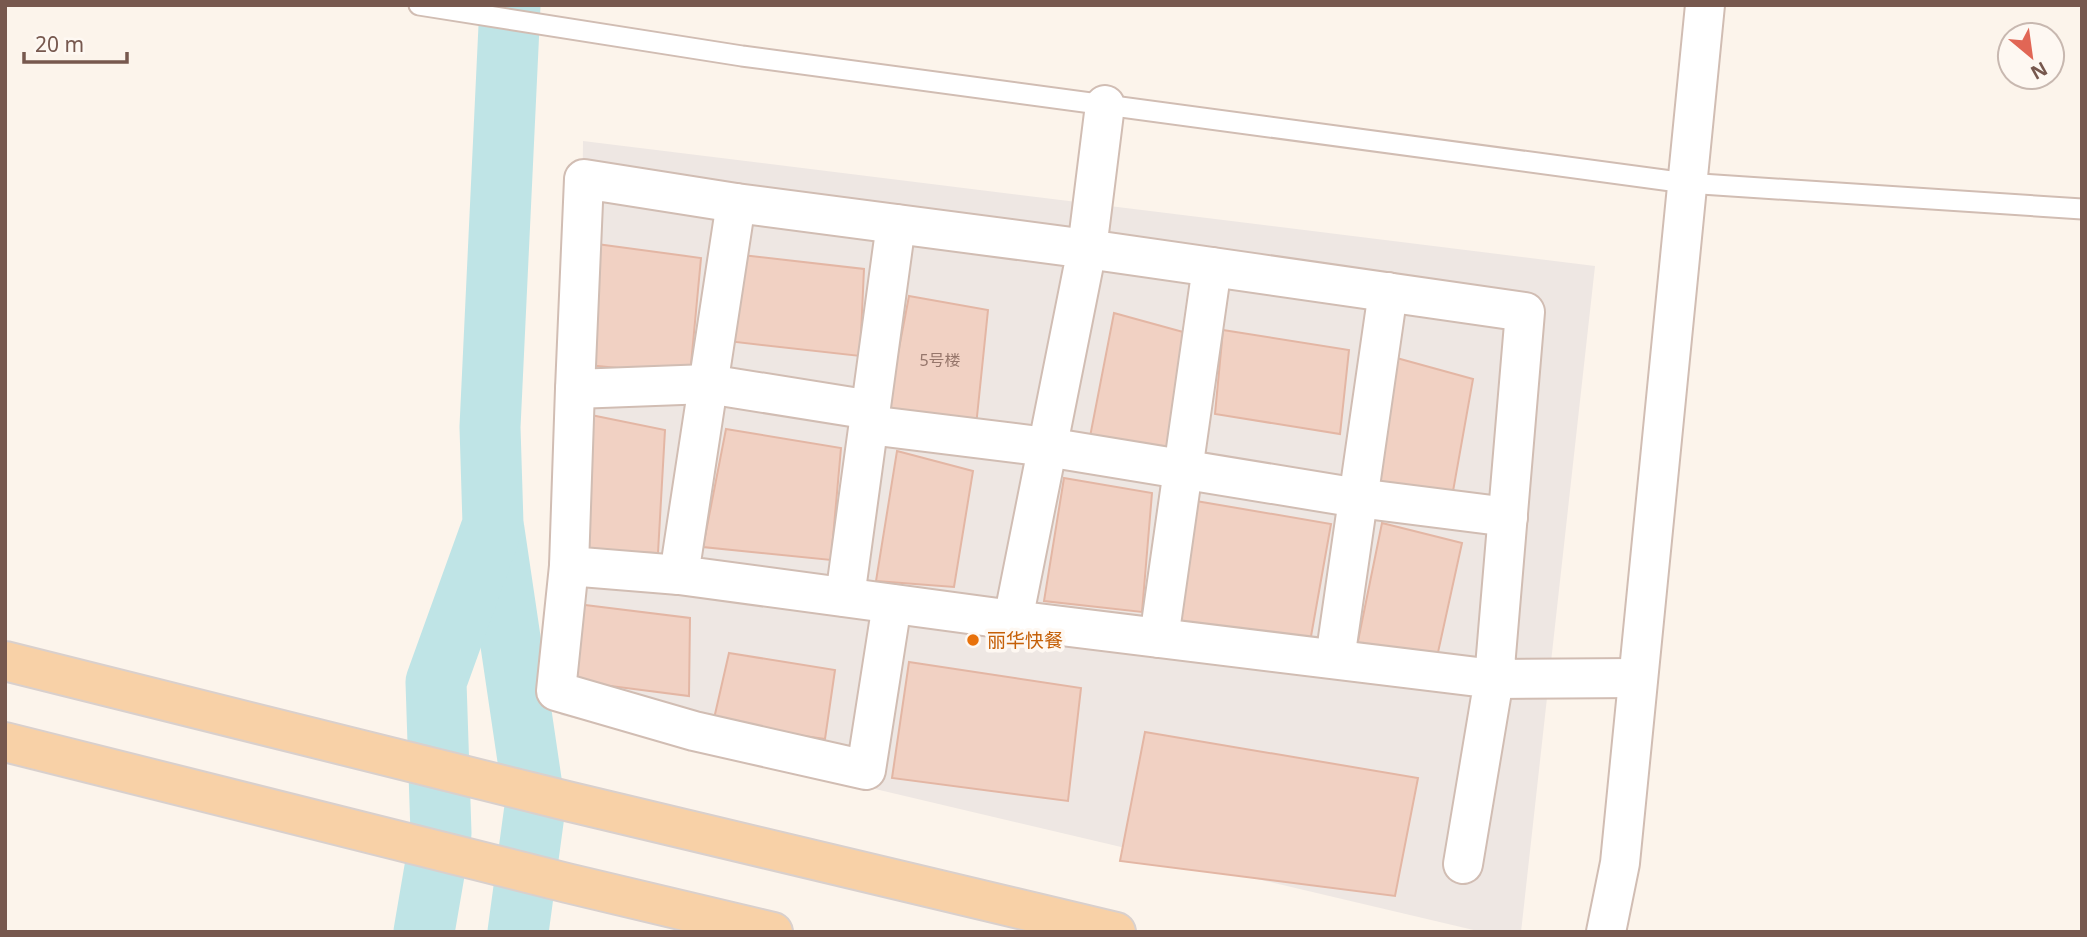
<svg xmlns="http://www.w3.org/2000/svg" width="2087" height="937" font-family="'Noto Sans','Noto Sans SC',sans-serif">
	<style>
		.industrial { fill: #eee7e3 }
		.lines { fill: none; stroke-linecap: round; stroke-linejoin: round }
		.river { stroke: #bfe4e6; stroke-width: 61 }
		.building { fill: #f1d1c3; stroke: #e3b6a4; stroke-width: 2 }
		.lane-casing { stroke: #d1bdb3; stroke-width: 23 }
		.street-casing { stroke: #d1bdb3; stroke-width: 42 }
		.primary-casing { stroke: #d9d0cd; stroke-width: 42 }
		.lane { stroke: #fff; stroke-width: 19 }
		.street { stroke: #fff; stroke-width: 38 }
		.primary { stroke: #f8d1a7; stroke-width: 38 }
		.food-dot { fill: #e8710a; stroke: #fef8f2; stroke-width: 2.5 }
		.labels { text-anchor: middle; stroke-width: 7; stroke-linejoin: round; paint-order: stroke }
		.number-label { font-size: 16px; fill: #96766b }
		.food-label { font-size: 19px; fill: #c56008; stroke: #fef8f2; text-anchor: start }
	</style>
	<rect width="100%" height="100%" fill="#fcf4eb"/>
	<path class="industrial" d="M583,141L1595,266L1521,932H1482L561,715L547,695L582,242Z"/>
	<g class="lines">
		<g class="river">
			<path d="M494,530L535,807L518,932"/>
			<path d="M424,932L441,833L436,682L493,524L490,427L510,5"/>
		</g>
	</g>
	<g class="building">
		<path d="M582,242L701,258L690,375L577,364Z"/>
		<path d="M742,255L864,269L860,356L727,341Z"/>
		<path d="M909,296L988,310L976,426L887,411Z"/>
		<path d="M1114,313L1194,335L1174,456L1088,447Z"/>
		<path d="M1223,330L1349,350L1340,434L1215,414Z"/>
		<path d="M1393,357L1473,379L1452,497L1366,485Z"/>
		<path d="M591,415L665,430L658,553L579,550Z"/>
		<path d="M726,429L841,448L831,560L703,547Z"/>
		<path d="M897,451L973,471L954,587L876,581Z"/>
		<path d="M1064,478L1152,493L1142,612L1044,601Z"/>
		<path d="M1196,501L1331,524L1310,642L1180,622Z"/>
		<path d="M1382,523L1462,543L1437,657L1357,646Z"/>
		<path d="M577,604L690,618L689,696L563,680Z"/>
		<path d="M729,653L835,670L825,739L713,723Z"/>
		<path d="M909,662L1081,688L1068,801L892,778Z"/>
		<path d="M1145,732L1418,778L1395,896L1120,861Z"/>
	</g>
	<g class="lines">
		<g class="lane-casing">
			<path id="lane" d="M419,5L742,56L1686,183L2082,209"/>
		</g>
		<g class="street-casing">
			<g id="street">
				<path d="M1105,105L1087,249L1525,312L1494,679L1638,678"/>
				<path d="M736,203L584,179L575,389L708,384L871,410"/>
				<path d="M575,389L569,566L679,575"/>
				<path d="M869,425L1047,447L1358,498L1508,517"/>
				<path d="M569,566L556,691L694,731L866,770L892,604"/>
				<path d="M845,597L896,224"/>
				<path d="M1013,620L679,575L736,203L1087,249L1013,620L1494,679L1463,864"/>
				<path d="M1159,638L1212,267"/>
				<path d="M1335,659L1388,292"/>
				<path d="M1606,932L1620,863L1705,5"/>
			</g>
		</g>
		<g class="primary-casing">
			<g id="primary">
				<path d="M5,661L571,802L1116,932"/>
				<path d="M5,742L567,883L773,932"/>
			</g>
		</g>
		<use href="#lane" class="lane"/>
		<use href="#street" class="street"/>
		<use href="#primary" class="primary"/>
	</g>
	<circle class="food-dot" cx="973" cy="640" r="7"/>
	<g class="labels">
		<g class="number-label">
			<text x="940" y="366">5号楼</text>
		</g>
		<g class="food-label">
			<text x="987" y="647">丽华快餐</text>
		</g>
	</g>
	<rect width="2087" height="937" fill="none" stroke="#77584e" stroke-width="14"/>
	<g transform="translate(2031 56) rotate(151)"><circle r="33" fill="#fef8f2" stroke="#c8b8b0" stroke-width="2"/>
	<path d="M0-5L12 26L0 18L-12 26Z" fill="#e16655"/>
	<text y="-10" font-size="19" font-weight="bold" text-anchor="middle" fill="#77584e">N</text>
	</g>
	<path d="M24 52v10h103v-10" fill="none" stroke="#77584e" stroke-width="3.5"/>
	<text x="35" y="52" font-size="21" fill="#77584e" stroke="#fef8f2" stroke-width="5" paint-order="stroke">20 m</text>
</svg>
